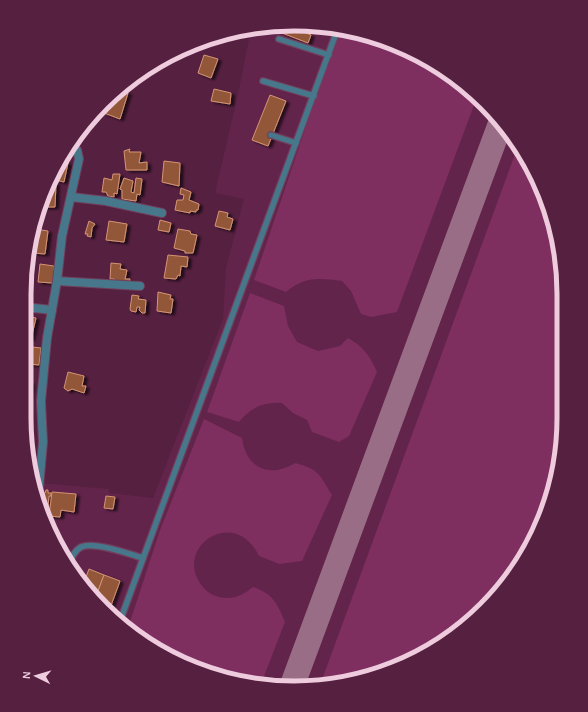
<svg xmlns="http://www.w3.org/2000/svg" width="588" height="712" font-family="'Alegreya Sans',sans-serif">
	<style>
		.built { fill: #62244a }
		.green { fill: #7e2e5f }
		.lines { fill: none; stroke-linecap: round; stroke-linejoin: round }
		.taxiway { stroke: #9a6d86; stroke-width: 25 }
		.building { fill: #925638; stroke: #d59475; filter: url(#shadow) }
		.lane-casing { stroke: #713f5c; stroke-width: 8 }
		.street-casing { stroke: #713f5c; stroke-width: 10 }
		.lane { stroke: #47778a; stroke-width: 5.5 }
		.street { stroke: #47778a; stroke-width: 8 }
		.rim { fill: none; stroke: #eecbdd; stroke-width: 5 }
	</style>
	<defs>
		<filter id="shadow"><feDropShadow dx="3.5" dy="2" stdDeviation="1" flood-color="#0009"/></filter>
	</defs>
	<rect width="100%" height="100%" fill="#562040"/>
	<path class="built" d="M277,25L329,26L381,38L429,60L472,91L508,130L536,175L555,224L563,277V435L555,488L536,538L497,596L458,632L413,660L346,683L276,687L207,674L144,643L91,596L60,553L37,498L39,483L109,489V493L153,498L223,319L226,268L244,199L215,193L238,94L251,29Z"/>
	<g class="green">
		<path d="M339,29L381,38L429,60L477,97L397,312L371,317L361,314L351,291L342,281C319,278 305,276 286,292L254,280Z"/>
		<path d="M518,146L536,175L555,224L563,277V435L555,488L536,538L497,596L458,632L413,660L346,683L320,685Z"/>
		<path d="M250,293L284,306L288,326L297,342L318,351L340,346L348,338C364,347 370,356 377,372L349,436L339,442L312,432L307,420L293,413L282,403C264,401 250,408 239,422L207,412Z"/>
		<path d="M204,419L242,438C246,468 269,479 295,463C319,469 320,475 332,495L302,561L279,564L259,556C235,506 175,546 200,583C204,589 209,594 216,596C231,601 242,596 253,587C273,594 277,603 285,622L261,684L207,674L144,643L128,628L160,530Z"/>
	</g>
	<g class="lines">
		<path class="taxiway" d="M292,686L501,122"/>
	</g>
	<g class="building">
		<path d="M285,25L311,35L308,43L282,33Z"/>
		<path d="M295,25L312,26L310,31Z"/>
		<path d="M204,55L218,59L211,78L198,73Z"/>
		<path d="M214,89L231,93L230,104L211,101Z"/>
		<path d="M121,91L128,93L120,119L104,113L109,99Z"/>
		<path d="M270,95L286,101L268,146L252,140Z"/>
		<path d="M130,149L129,152H141L139,163L147,162V170H126L124,151Z"/>
		<path d="M164,161L180,163L179,186L162,182Z"/>
		<path d="M60,162L68,163L64,182L51,179Z"/>
		<path d="M113,174H120L117,194L114,193V197L108,196L106,192H102L104,178L112,180Z"/>
		<path d="M124,178L133,181L131,192L134,193L136,178L142,179L140,195L137,194L136,201L122,199V190L120,189Z"/>
		<path d="M49,183H56L55,207H41L44,191Z"/>
		<path d="M181,188L191,192L189,200L199,204L198,210H196V212L190,211V213L175,210L177,200H183L184,195L180,194Z"/>
		<path d="M219,211L228,213L227,217L233,219L230,230L215,226Z"/>
		<path d="M160,220L171,223L169,232L158,230Z"/>
		<path d="M89,221L95,224L92,228L91,237L87,236L88,234H85Z"/>
		<path d="M109,221L127,224L124,242L106,240Z"/>
		<path d="M35,229L48,231L45,254L33,253Z"/>
		<path d="M178,229L190,231L191,234L197,235L193,253H185V251L174,248Z"/>
		<path d="M168,255L188,257L187,267L181,266L180,276L178,275L176,279L164,278Z"/>
		<path d="M111,263L121,264L120,269L127,270L125,279H130L129,283L115,282L114,279H110Z"/>
		<path d="M40,264L54,266L53,283L38,282Z"/>
		<path d="M158,292L171,295L170,299H173L171,313L157,311Z"/>
		<path d="M132,295L139,296L138,299L146,300L145,313H142L139,310L140,307H137L136,312L131,311L130,309Z"/>
		<path d="M24,315L36,318L31,339L24,337Z"/>
		<path d="M32,347L41,348L39,365L29,364Z"/>
		<path d="M68,372L84,376L82,386H86L84,393L72,389L68,391L64,388Z"/>
		<path d="M24,382L31,383L29,398L24,397Z"/>
		<path d="M46,490H48V493H51V496H49L47,517H45L42,510L45,497H42L43,493H45Z"/>
		<path d="M52,492L76,494L74,512L61,510L60,517L49,516Z"/>
		<path d="M106,496L115,497L113,509L104,508Z"/>
		<path d="M89,569L104,575L95,599L83,585Z"/>
		<path d="M104,575L120,581L109,611L95,599Z"/>
	</g>
	<g class="lines">
		<g class="lane-casing">
			<g id="lane">
				<path d="M279,39L329,55"/>
				<path d="M263,81L314,96"/>
				<path d="M271,135L296,143"/>
				<path d="M69,565C71,558 74,551 81,547C94,541 129,554 143,558"/>
				<path d="M120,621L338,28"/>
			</g>
		</g>
		<g class="street-casing">
			<g id="street">
				<path d="M71,197L106,201L162,213"/>
				<path d="M57,281L140,286"/>
				<path d="M24,307L52,310"/>
				<path d="M38,498L43,442L41,401L47,338L57,281L62,236L79,159L77,150L70,143"/>
			</g>
		</g>
		<use href="#lane" class="lane"/>
		<use href="#street" class="street"/>
	</g>
	<path d="M0 0H588V712H0ZM294 31H294A263 263 0 0 1 557 294V418A263 263 0 0 1 294 681H294A263 263 0 0 1 31 418V294A263 263 0 0 1 294 31Z" fill="#562040" fill-rule="evenodd"/>
	<path class="rim" d="M294 31H294A263 263 0 0 1 557 294V418A263 263 0 0 1 294 681H294A263 263 0 0 1 31 418V294A263 263 0 0 1 294 31Z"/>
	<g transform="translate(36 676) rotate(275)" stroke="#562040" stroke-width="3" paint-order="stroke">
	<path d="M0-3L7 15L0 10L-7 15Z" fill="#eecbdd"/>
	<text y="-6" font-size="11" font-weight="bold" text-anchor="middle" fill="#eecbdd">N</text>
	</g>
</svg>
